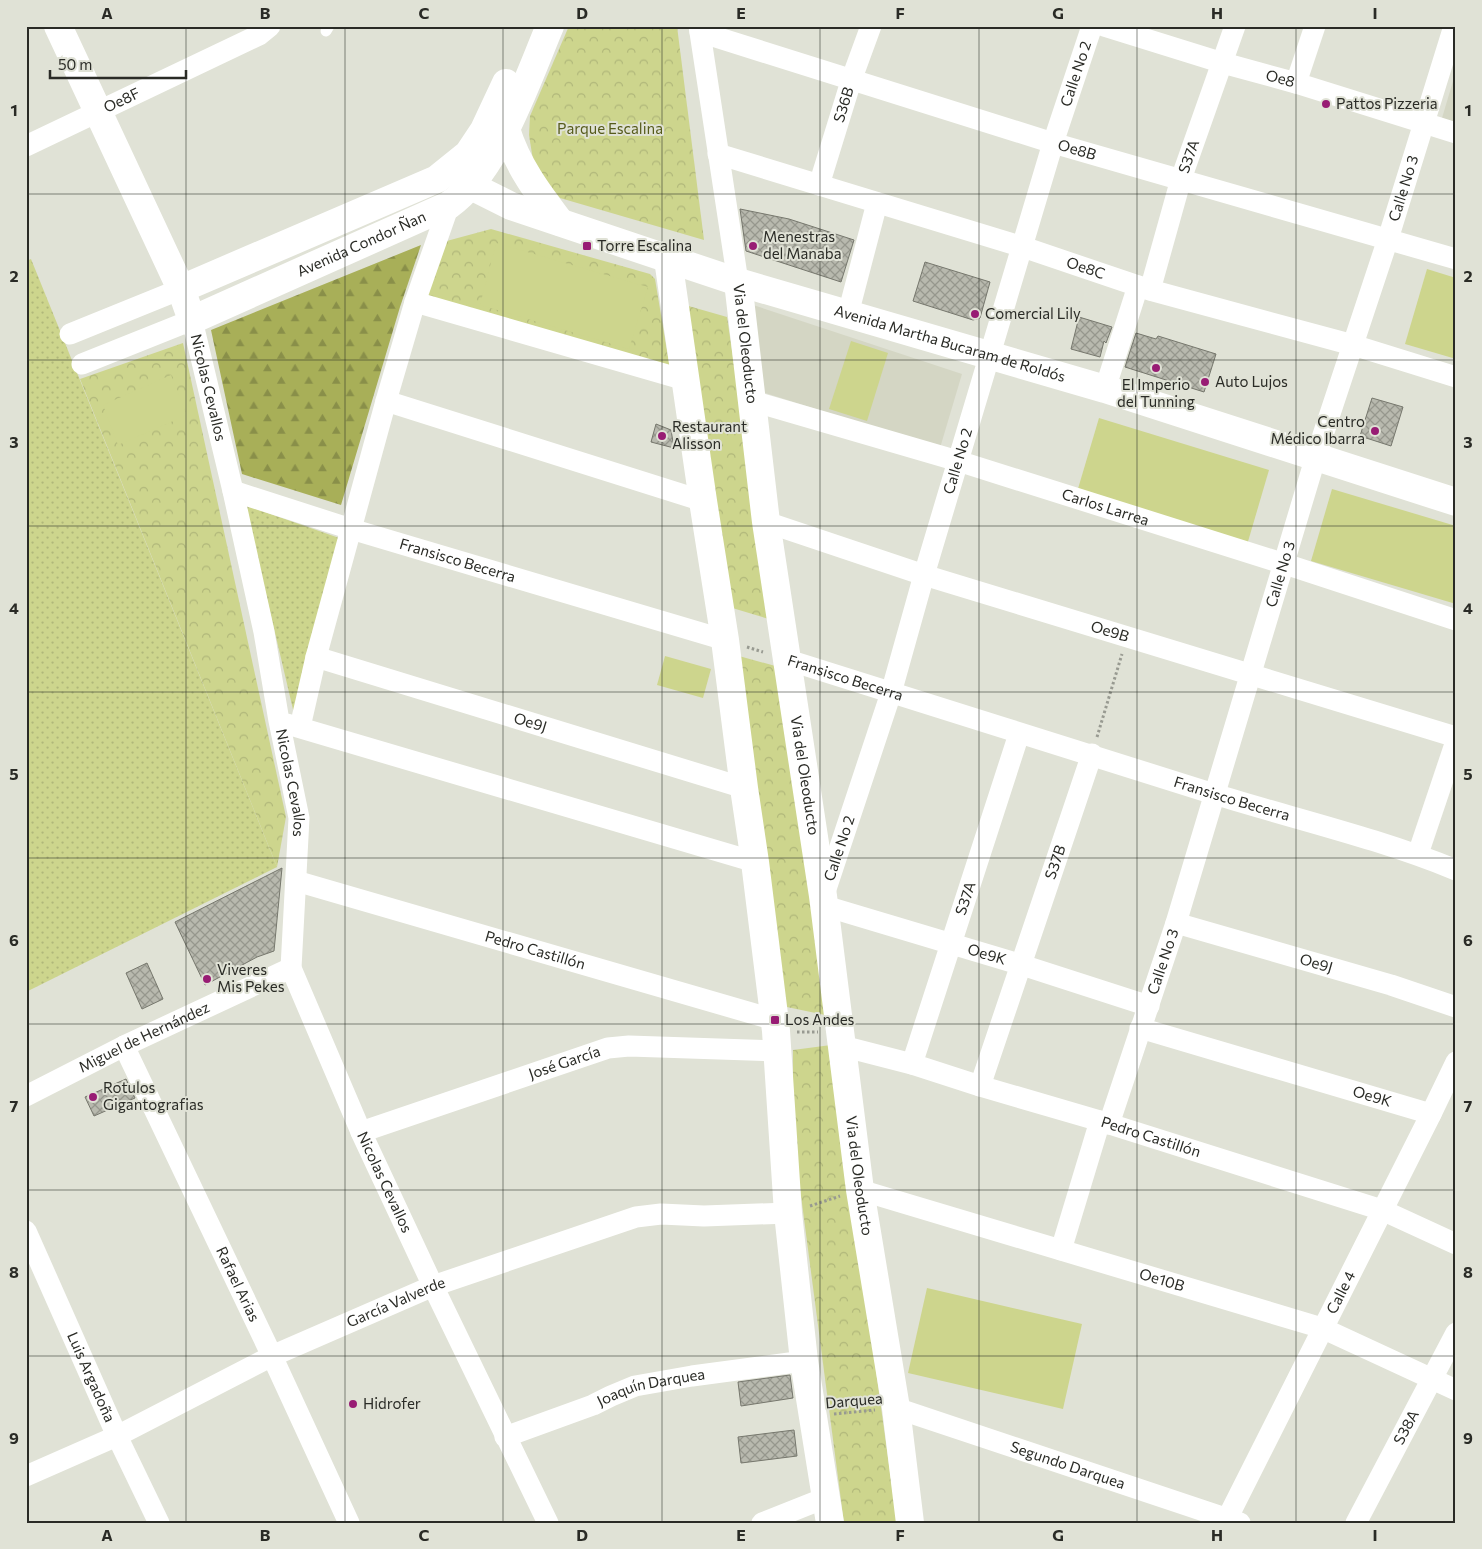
<svg xmlns="http://www.w3.org/2000/svg" width="1482" height="1549" font-family="Commissioner,sans-serif">
	<style>
		.built { fill: #d4d6c4 }
		.grass { fill: url(#grass-dots) }
		.forest { fill: url(#forest-firs) }
		.park { fill: url(#park-crowns) }
		.pitch { fill: #cdd58d }
		.building { fill: url(#building-cross-hatch); stroke: #76776d }
		.lines { fill: none; stroke-linecap: round; stroke-linejoin: round }
		.path { stroke: #989a91; stroke-width: 3; stroke-dasharray: 2.5 2.5; stroke-linecap: butt }
		.service { stroke: #fff; stroke-width: 11 }
		.minor { stroke: #fff; stroke-width: 21 }
		.tertiary { stroke: #fff; stroke-width: 28 }
		.grid { fill: none; stroke: #2a2b26; stroke-width: 1; stroke-opacity: 0.55 }
		.poi-dot { fill: #981c74; stroke: #e0e2d6; stroke-width: 2 }
		.labels { text-anchor: middle; stroke-width: 4; stroke-linejoin: round; paint-order: stroke }
		.street-label { font-size: 15px; fill: #2a2b26; stroke: #e0e2d6 }
		.poi-label { font-size: 15px; fill: #2a2b26; stroke: #e0e2d6; text-anchor: start }
		.park-label { font-size: 15px; fill: #565b1b; stroke: #e0e2d6 }
		.neatline { fill: none; stroke: #2a2b26; stroke-width: 2 }
		.grid-label { font-size: 16px; text-anchor: middle; font-weight: bold; fill: #2a2b26 }
	</style>
	<defs>
		<pattern id="grass-dots" width="8" height="8" patternUnits="userSpaceOnUse" patternTransform="scale(1.25)"><rect width="8" height="8" fill="#cdd58d"/><path d="M2 2h.1M6 6h.1" fill="none" stroke="#b0b77a" stroke-width="1.8" stroke-linecap="round"/></pattern>
		<pattern id="forest-firs" width="22" height="20" patternUnits="userSpaceOnUse" patternTransform="scale(1.25)"><rect width="22" height="20" fill="#a8af58"/><path d="M5 1l3.5 6h-7zM16 11l3.5 6h-7z" fill="#898f49"/></pattern>
		<pattern id="park-crowns" width="20" height="18" patternUnits="userSpaceOnUse" patternTransform="scale(1.25)"><rect width="20" height="18" fill="#cdd58d"/><path d="M2 6a3 3 0 1 1 6 0M12 15a3 3 0 1 1 6 0" fill="none" stroke="#b0b77a"/></pattern>
		<pattern id="building-cross-hatch" width="8" height="8" patternUnits="userSpaceOnUse" patternTransform="scale(1.25)"><rect width="8" height="8" fill="#b8b9ae"/><path d="M0 0l8 8M0 8l8-8" fill="none" stroke="#96978d"/></pattern>
	</defs>
	<rect width="100%" height="100%" fill="#e0e2d6"/>
	<g class="built">
		<path d="M1456,71V123L1442,118Z"/>
		<path d="M750,304L962,374L940,448L762,392Z"/>
	</g>
	<g class="grass">
		<path d="M31,259L277,867L26,992V261Z"/>
		<path d="M245,505L342,539L295,718Z"/>
	</g>
	<path class="forest" d="M421,245L400,307L341,505L242,474L211,330Z"/>
	<g class="park">
		<path d="M569,26H677L704,240L560,198L545,180L533,160L529,135L530,116Z"/>
		<path d="M491,229L650,274L655,279L670,369L426,297L443,242Z"/>
		<path d="M685,305L727,317L772,620L729,607Z"/>
		<path d="M183,343L286,817L277,867L80,379Z"/>
		<path d="M739,656L779,667L830,1016L782,1006Z"/>
		<path d="M831,1045L897,1523H844L793,1135V1050Z"/>
	</g>
	<g class="pitch">
		<path d="M496,243L648,287L629,349L480,305Z"/>
		<path d="M1427,269L1456,278V359L1405,344Z"/>
		<path d="M851,341L888,353L867,421L829,409Z"/>
		<path d="M171,375L187,415L118,445L103,405Z"/>
		<path d="M1099,418L1269,470L1247,545L1077,492Z"/>
		<path d="M1332,489L1456,526V604L1311,561Z"/>
		<path d="M665,656L711,669L703,698L657,685Z"/>
		<path d="M927,1288L1082,1324L1063,1409L908,1373Z"/>
	</g>
	<g class="building">
		<path d="M740,209L789,219L854,240L841,282L746,251Z"/>
		<path d="M925,262L990,282L980,318L973,320L913,301Z"/>
		<path d="M1079,317L1112,327L1106,343L1104,341L1100,357L1071,349Z"/>
		<path d="M1136,333L1156,339L1158,336L1216,354L1204,392L1125,367Z"/>
		<path d="M1372,398L1403,407L1391,446L1360,436Z"/>
		<path d="M656,424L671,430L674,448L651,442Z"/>
		<path d="M282,868L274,951L257,957L205,985L175,922Z"/>
		<path d="M147,963L163,999L142,1009L126,973Z"/>
		<path d="M126,1079L135,1098L94,1116L85,1097Z"/>
		<path d="M790,1375L793,1398L741,1406L738,1382Z"/>
		<path d="M794,1430L797,1456L741,1463L738,1437Z"/>
	</g>
	<g class="lines">
		<g class="path">
			<path d="M747,647L763,652"/>
			<path d="M1097,737L1122,654"/>
			<path d="M797,1032H818"/>
			<path d="M810,1206L840,1196"/>
			<path d="M834,1414L875,1410"/>
		</g>
		<path class="service" d="M326,31L329,26"/>
		<g class="minor">
			<path d="M699,26L738,282"/>
			<path id="s1" d="M1104,26L1223,63L1296,83L1456,133"/>
			<path id="s2" d="M700,32L1053,143L1456,259"/>
			<path d="M1296,83L1315,26"/>
			<path id="s3" d="M26,146L259,35L270,26"/>
			<path id="s4" d="M718,154L1023,247L1150,290L1353,345L1456,377"/>
			<path id="s5" d="M819,185L852,78L871,26"/>
			<path id="s6" d="M1150,290L1181,179L1235,26"/>
			<path d="M415,302L685,380"/>
			<path d="M848,314L877,203"/>
			<path d="M70,334L181,289"/>
			<path id="s7" d="M82,364L192,320L233,491L264,632L279,721L299,818L291,968L361,1132L433,1286L548,1523"/>
			<path d="M1105,389L1138,286"/>
			<path d="M386,401L703,501"/>
			<path id="s8" d="M752,401L958,461L1285,564L1456,620"/>
			<path id="s9" d="M233,491L351,529L725,640"/>
			<path id="s10" d="M766,522L924,575L1456,737"/>
			<path id="s11" d="M316,657L744,788"/>
			<path id="s12" d="M788,660C930,705 1072,749 1214,794C1295,819 1378,838 1456,870"/>
			<path d="M287,724L755,862"/>
			<path d="M300,727L316,657L386,401L415,302L449,205"/>
			<path d="M1418,854L1456,741"/>
			<path id="s13" d="M296,881L775,1020"/>
			<path id="s14" d="M824,895L891,693L924,575L1053,143L1092,26"/>
			<path id="s15" d="M825,906L1022,965L1149,1006"/>
			<path id="s16" d="M1176,923L1391,985L1456,1007"/>
			<path id="s17" d="M1140,1028L1431,1114"/>
			<path id="s18" d="M124,1046L272,1356L349,1523"/>
			<path id="s19" d="M842,1046L912,1064L980,1086L1100,1121L1382,1210L1456,1244"/>
			<path id="s20" d="M912,1064L1019,734"/>
			<path id="s21" d="M980,1086L1092,754"/>
			<path id="s22" d="M26,1096L124,1046L291,968"/>
			<path id="s23" d="M1109,1124L1176,923L1316,456L1388,239L1454,26"/>
			<path id="s24" d="M361,1132L608,1048L629,1046L778,1051"/>
			<path id="s25" d="M860,1190L1322,1328L1456,1390"/>
			<path id="s26" d="M26,1231L117,1436L159,1523"/>
			<path d="M1061,1250L1100,1121"/>
			<path id="s27" d="M896,1408L1240,1523"/>
			<path id="s28" d="M505,1437L593,1405L611,1396L635,1386L692,1376L804,1361"/>
			<path id="s29" d="M26,1476L117,1436L272,1356L433,1286L636,1217L661,1214L704,1216L788,1213"/>
			<path d="M762,1523L825,1498"/>
			<path id="s30" d="M1225,1523L1431,1114L1456,1062"/>
			<path id="s31" d="M1356,1523L1456,1333"/>
		</g>
		<g class="tertiary">
			<path id="s32" d="M58,26L181,289L192,320L449,205C497,171 527,80 550,26"/>
			<path d="M506,129C517,165 538,193 560,222"/>
			<path id="s33" d="M451,169L471,186L511,206L660,256L738,282L1105,389L1456,502"/>
			<path d="M668,259L703,501L725,640L744,788L755,862L776,1031L788,1213L804,1361L830,1523"/>
			<path id="s34" d="M738,282L766,522L823,896L860,1190L896,1408L910,1523"/>
			<path d="M181,289L437,179L468,154L484,130L506,83"/>
		</g>
	</g>
	<path class="grid" d="M186,26V1523M345,26V1523M503,26V1523M662,26V1523M820,26V1523M979,26V1523M1137,26V1523M1296,26V1523M26,194H1456M26,360H1456M26,526H1456M26,692H1456M26,858H1456M26,1024H1456M26,1190H1456M26,1356H1456"/>
	<g class="poi-dot">
		<circle cx="1326" cy="104" r="5"/>
		<rect x="582" y="241" width="10" height="10" rx="2.5"/>
		<circle cx="753" cy="246" r="5"/>
		<circle cx="975" cy="314" r="5"/>
		<circle cx="1156" cy="368" r="5"/>
		<circle cx="1205" cy="382" r="5"/>
		<circle cx="1375" cy="431" r="5"/>
		<circle cx="662" cy="436" r="5"/>
		<circle cx="207" cy="979" r="5"/>
		<rect x="770" y="1015" width="10" height="10" rx="2.5"/>
		<circle cx="93" cy="1097" r="5"/>
		<circle cx="353" cy="1404" r="5"/>
	</g>
	<g class="labels">
		<g class="street-label">
			<text dy="5" stroke="none"><textPath href="#s14" startOffset="859">Calle No 2</textPath></text>
			<text dy="5" stroke="none"><textPath href="#s1" startOffset="184">Oe8</textPath></text>
			<text dy="5" stroke="none"><textPath href="#s3" startOffset="106">Oe8F</textPath></text>
			<text dy="5" stroke="none"><textPath href="#s5" startOffset="84">S36B</textPath></text>
			<text dy="5" stroke="none"><textPath href="#s2" startOffset="395">Oe8B</textPath></text>
			<text dy="5" stroke="none"><textPath href="#s6" startOffset="139">S37A</textPath></text>
			<text dy="5" stroke="none"><textPath href="#s23" startOffset="981">Calle No 3</textPath></text>
			<text dy="5" stroke="none"><textPath href="#s32" startOffset="509">Avenida Condor Ñan</textPath></text>
			<text dy="5" stroke="none"><textPath href="#s4" startOffset="385">Oe8C</textPath></text>
			<text dy="5" stroke="none"><textPath href="#s33" startOffset="531">Avenida Martha Bucaram de Roldós</textPath></text>
			<text dy="5" stroke="none"><textPath href="#s34" startOffset="62">Via del Oleoducto</textPath></text>
			<text dy="5" stroke="none"><textPath href="#s7" startOffset="188">Nicolas Cevallos</textPath></text>
			<text dy="5" stroke="none"><textPath href="#s14" startOffset="454">Calle No 2</textPath></text>
			<text dy="5" stroke="none"><textPath href="#s8" startOffset="369">Carlos Larrea</textPath></text>
			<text dy="5" stroke="none"><textPath href="#s9" startOffset="235">Fransisco Becerra</textPath></text>
			<text dy="5" stroke="none"><textPath href="#s23" startOffset="576">Calle No 3</textPath></text>
			<text dy="5" stroke="none"><textPath href="#s10" startOffset="361">Oe9B</textPath></text>
			<text dy="5" stroke="none"><textPath href="#s12" startOffset="60">Fransisco Becerra</textPath></text>
			<text dy="5" stroke="none"><textPath href="#s11" startOffset="224">Oe9J</textPath></text>
			<text dy="5" stroke="none"><textPath href="#s34" startOffset="498">Via del Oleoducto</textPath></text>
			<text dy="5" stroke="none"><textPath href="#s7" startOffset="592">Nicolas Cevallos</textPath></text>
			<text dy="5" stroke="none"><textPath href="#s12" startOffset="465">Fransisco Becerra</textPath></text>
			<text dy="5" stroke="none"><textPath href="#s14" startOffset="49">Calle No 2</textPath></text>
			<text dy="5" stroke="none"><textPath href="#s21" startOffset="236">S37B</textPath></text>
			<text dy="5" stroke="none"><textPath href="#s20" startOffset="174">S37A</textPath></text>
			<text dy="5" stroke="none"><textPath href="#s13" startOffset="249">Pedro Castillón</textPath></text>
			<text dy="5" stroke="none"><textPath href="#s15" startOffset="169">Oe9K</textPath></text>
			<text dy="5" stroke="none"><textPath href="#s23" startOffset="171">Calle No 3</textPath></text>
			<text dy="5" stroke="none"><textPath href="#s16" startOffset="146">Oe9J</textPath></text>
			<text dy="5" stroke="none"><textPath href="#s22" startOffset="132">Miguel de Hernández</textPath></text>
			<text dy="5" stroke="none"><textPath href="#s24" startOffset="215">José García</textPath></text>
			<text dy="5" stroke="none"><textPath href="#s17" startOffset="242">Oe9K</textPath></text>
			<text dy="5" stroke="none"><textPath href="#s19" startOffset="322">Pedro Castillón</textPath></text>
			<text dy="5" stroke="none"><textPath href="#s34" startOffset="902">Via del Oleoducto</textPath></text>
			<text dy="5" stroke="none"><textPath href="#s7" startOffset="1012">Nicolas Cevallos</textPath></text>
			<text dy="5" stroke="none"><textPath href="#s25" startOffset="315">Oe10B</textPath></text>
			<text dy="5" stroke="none"><textPath href="#s18" startOffset="264">Rafael Arias</textPath></text>
			<text dy="5" stroke="none"><textPath href="#s30" startOffset="258">Calle 4</textPath></text>
			<text dy="5" stroke="none"><textPath href="#s29" startOffset="409">García Valverde</textPath></text>
			<text dy="5" stroke="none"><textPath href="#s26" startOffset="160">Luis Argadoña</textPath></text>
			<text dy="5" stroke="none"><textPath href="#s28" startOffset="155">Joaquín Darquea</textPath></text>
			<text transform="translate(854 1401) rotate(-5)" y="5">Darquea</text>
			<text dy="5" stroke="none"><textPath href="#s31" startOffset="108">S38A</textPath></text>
			<text dy="5" stroke="none"><textPath href="#s27" startOffset="181">Segundo Darquea</textPath></text>
		</g>
		<g class="poi-label">
			<text x="1336" y="109">Pattos Pizzeria</text>
			<text x="763" y="242">Menestras<tspan x="763" dy="17">del Manaba</tspan></text>
			<text x="597" y="251">Torre Escalina</text>
			<text x="985" y="319">Comercial Lily</text>
			<text x="1215" y="387">Auto Lujos</text>
			<text x="1156" y="390" text-anchor="middle">El Imperio<tspan x="1156" dy="17">del Tunning</tspan></text>
			<text x="1365" y="427" text-anchor="end">Centro<tspan x="1365" dy="17">Médico Ibarra</tspan></text>
			<text x="672" y="432">Restaurant<tspan x="672" dy="17">Alisson</tspan></text>
			<text x="217" y="975">Viveres<tspan x="217" dy="17">Mis Pekes</tspan></text>
			<text x="785" y="1025">Los Andes</text>
			<text x="103" y="1093">Rotulos<tspan x="103" dy="17">Gigantografias</tspan></text>
			<text x="363" y="1409">Hidrofer</text>
		</g>
		<g class="park-label">
			<text x="610" y="134">Parque Escalina</text>
		</g>
	</g>
	<rect width="1482" height="1549" fill="none" stroke="#e0e2d6" stroke-width="55"/>
	<path d="M50 70v8h136v-8" fill="none" stroke="#2a2b26" stroke-width="2.5"/>
	<text x="58" y="70" font-size="15" fill="#2a2b26" stroke="#e0e2d6" stroke-width="4" paint-order="stroke">50 m</text>
	<rect x="28" y="28" width="1426" height="1494" class="neatline"/>
	<g class="grid-label">
		<text x="107" y="19">A</text>
		<text x="265" y="19">B</text>
		<text x="424" y="19">C</text>
		<text x="582" y="19">D</text>
		<text x="741" y="19">E</text>
		<text x="900" y="19">F</text>
		<text x="1058" y="19">G</text>
		<text x="1217" y="19">H</text>
		<text x="1375" y="19">I</text>
		<text x="14" y="116">1</text>
		<text x="1468" y="116">1</text>
		<text x="14" y="282">2</text>
		<text x="1468" y="282">2</text>
		<text x="14" y="448">3</text>
		<text x="1468" y="448">3</text>
		<text x="14" y="614">4</text>
		<text x="1468" y="614">4</text>
		<text x="14" y="780">5</text>
		<text x="1468" y="780">5</text>
		<text x="14" y="946">6</text>
		<text x="1468" y="946">6</text>
		<text x="14" y="1112">7</text>
		<text x="1468" y="1112">7</text>
		<text x="14" y="1278">8</text>
		<text x="1468" y="1278">8</text>
		<text x="14" y="1444">9</text>
		<text x="1468" y="1444">9</text>
		<text x="107" y="1541">A</text>
		<text x="265" y="1541">B</text>
		<text x="424" y="1541">C</text>
		<text x="582" y="1541">D</text>
		<text x="741" y="1541">E</text>
		<text x="900" y="1541">F</text>
		<text x="1058" y="1541">G</text>
		<text x="1217" y="1541">H</text>
		<text x="1375" y="1541">I</text>
	</g>
</svg>
